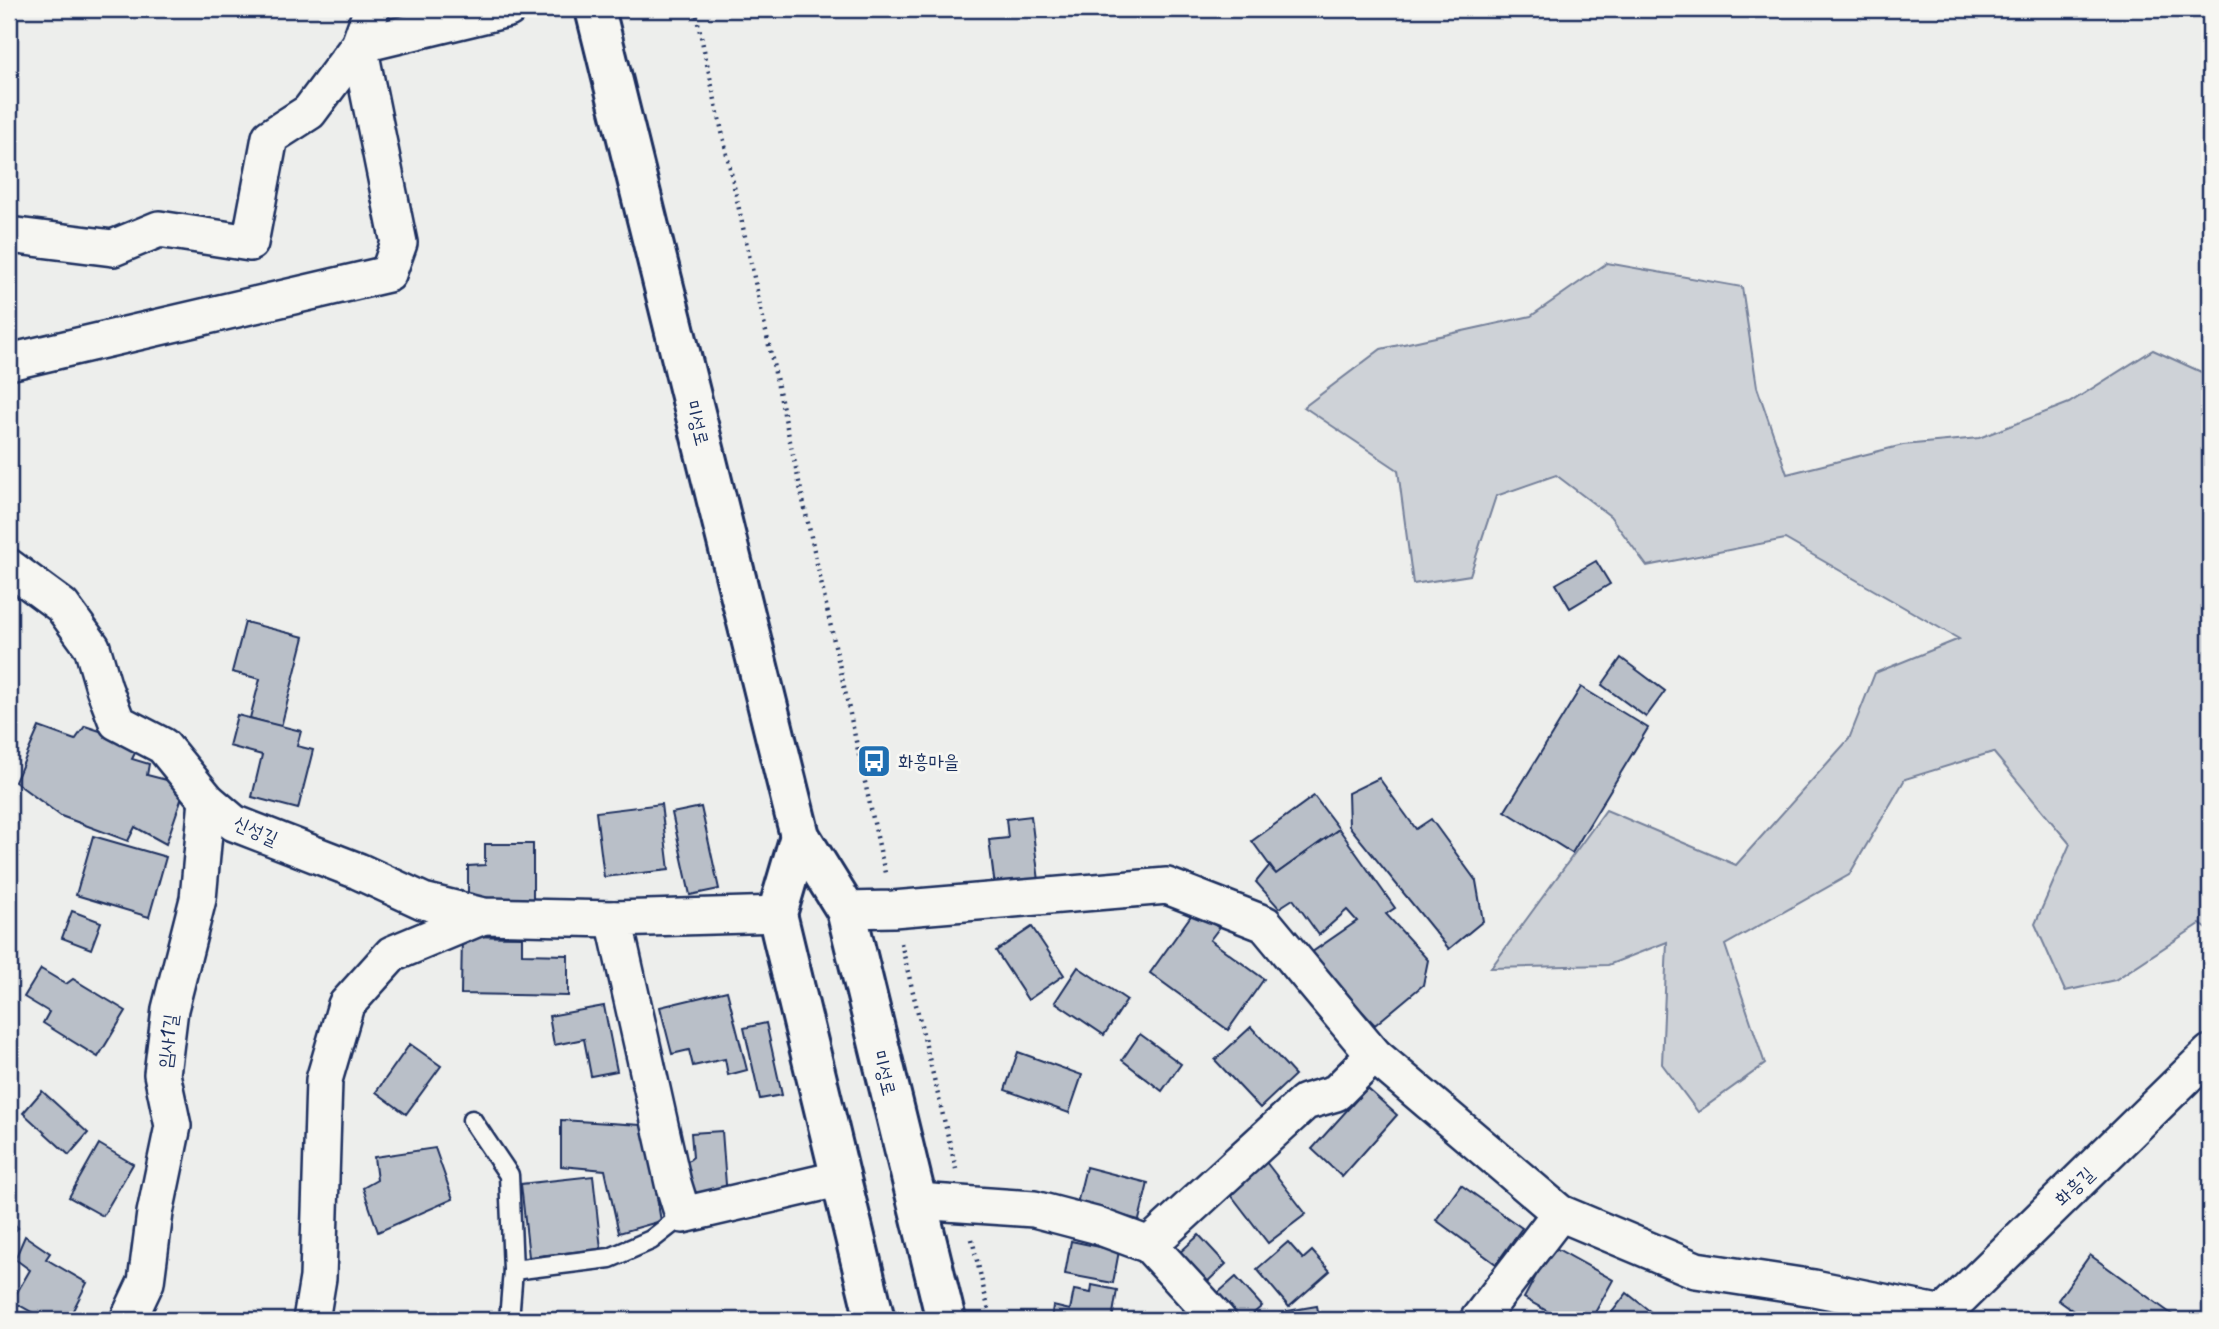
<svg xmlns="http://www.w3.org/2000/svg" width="2219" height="1329" font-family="'Playpen Sans','Poor Story',sans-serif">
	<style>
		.green { fill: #ced2d7; stroke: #74809a; stroke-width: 2 }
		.building { fill: #b9bfc8; stroke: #1b2f5e; stroke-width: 2 }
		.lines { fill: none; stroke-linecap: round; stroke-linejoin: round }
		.lane-casing { stroke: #1b2f5e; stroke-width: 23 }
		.street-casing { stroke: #1b2f5e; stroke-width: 40 }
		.secondary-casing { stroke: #1b2f5e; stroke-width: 44 }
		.path { stroke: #1b2f5e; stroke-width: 4.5; stroke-dasharray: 2 5; stroke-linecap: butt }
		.lane { stroke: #f6f6f2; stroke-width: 18 }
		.street { stroke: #f6f6f2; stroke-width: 35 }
		.secondary { stroke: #f6f6f2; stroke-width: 38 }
		.labels { text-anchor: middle; stroke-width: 6; stroke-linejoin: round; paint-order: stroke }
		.street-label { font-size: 19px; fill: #1b2f5e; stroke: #f6f6f2 }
		.poi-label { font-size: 19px; fill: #1b2f5e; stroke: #f6f6f2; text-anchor: start }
	</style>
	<rect width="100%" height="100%" fill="#edeeec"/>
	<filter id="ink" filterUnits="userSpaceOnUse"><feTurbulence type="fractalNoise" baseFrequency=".0143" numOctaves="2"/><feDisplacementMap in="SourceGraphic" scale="14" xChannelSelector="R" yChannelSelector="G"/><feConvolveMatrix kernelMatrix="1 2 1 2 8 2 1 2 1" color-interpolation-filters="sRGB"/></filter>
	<g filter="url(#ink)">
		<path class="green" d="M1607,263L1742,287L1757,387L1787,474L1903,445L1979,438L2069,403L2153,350L2210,376V931L2200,924L2115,980L2065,991L2035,924L2070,844L1993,752L1905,779L1849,875L1725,945L1765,1064L1698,1112L1662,1064L1667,942L1608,965L1491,968L1606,810L1736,865L1849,739L1875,673L1959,639L1785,539L1647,566L1610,516L1556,475L1496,496L1470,575L1413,584L1398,470L1304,407L1381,349L1531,316Z"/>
		<g class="building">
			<path d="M1596,561L1610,584L1570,608L1556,584Z"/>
			<path d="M245,622L304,637L281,727L250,718L260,679L232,672Z"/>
			<path d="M1621,658L1665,691L1646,717L1602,685Z"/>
			<path d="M1581,687L1648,728L1572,853L1505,811Z"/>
			<path d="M237,715L301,731L297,746L313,750L298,809L252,797L262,755L229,746Z"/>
			<path d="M85,726L106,733L137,749L132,759L149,764L147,775L186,785L166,844L135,827L128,841L61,816L15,782L39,727L75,740Z"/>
			<path d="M1379,778L1416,829L1431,819L1476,881L1483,921L1449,949L1349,826L1348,793Z"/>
			<path d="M1314,796L1339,829L1276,874L1252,841Z"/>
			<path d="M661,804L669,870L604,877L596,812Z"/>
			<path d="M701,807L719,889L690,895L672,813Z"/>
			<path d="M1031,816L1039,881L995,887L989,840L1008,838L1006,819Z"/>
			<path d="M1339,829L1395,908L1386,914L1428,960L1423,985L1375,1025L1308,955L1357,921L1347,910L1319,935L1293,899L1279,908L1256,882L1269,866L1276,874Z"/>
			<path d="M93,836L166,857L149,917L76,895Z"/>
			<path d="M485,844H533V900H468V866L485,865Z"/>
			<path d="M1195,910L1219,928L1210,940L1264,979L1228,1030L1150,973Z"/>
			<path d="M72,911L101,922L91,949L62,938Z"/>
			<path d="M1032,927L1064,975L1028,1000L996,951Z"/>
			<path d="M462,936L522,937V954L568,955V996L461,994Z"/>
			<path d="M1078,967L1127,1000L1104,1035L1055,1002Z"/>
			<path d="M41,969L66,984L73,979L126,1011L98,1057L43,1023L49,1012L24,997Z"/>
			<path d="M727,991L747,1070L728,1075L725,1059L693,1066L689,1050L672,1054L660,1007Z"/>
			<path d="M604,1006L617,1071L591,1076L584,1039L554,1045L549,1016Z"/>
			<path d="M766,1023L782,1095L760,1099L744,1028Z"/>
			<path d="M1251,1027L1295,1075L1260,1108L1215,1060Z"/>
			<path d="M1140,1034L1181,1064L1162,1091L1122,1060Z"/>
			<path d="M410,1044L441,1066L406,1114L376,1092Z"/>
			<path d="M1018,1052L1082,1075L1069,1113L1005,1090Z"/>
			<path d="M1367,1088L1397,1115L1342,1177L1312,1149Z"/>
			<path d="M42,1091L88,1133L69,1155L23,1113Z"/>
			<path d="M561,1120L641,1125L651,1163L661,1221L619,1233L605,1170L561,1166Z"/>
			<path d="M722,1131L727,1198L685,1201L683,1165L693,1157L691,1133Z"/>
			<path d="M99,1144L133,1164L103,1216L69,1197Z"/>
			<path d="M435,1148L453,1199L378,1232L363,1188L377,1180L374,1157Z"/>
			<path d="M1266,1162L1306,1214L1268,1243L1228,1191Z"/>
			<path d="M1086,1167L1148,1183L1139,1220L1077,1204Z"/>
			<path d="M593,1176L601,1249L529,1257L521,1184Z"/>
			<path d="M1461,1185L1522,1228L1496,1264L1436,1220Z"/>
			<path d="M9,1218L18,1228L9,1237Z"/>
			<path d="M1199,1235L1226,1264L1204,1285L1177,1255Z"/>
			<path d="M25,1236L50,1253L46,1259L87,1283L68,1320H46L12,1301L30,1270L15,1259Z"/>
			<path d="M1071,1241L1119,1251L1113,1283L1065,1274Z"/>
			<path d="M1288,1242L1303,1259L1312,1251L1330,1271L1289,1307L1257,1269Z"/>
			<path d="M1552,1246L1613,1280L1591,1320H1563L1524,1298Z"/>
			<path d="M2090,1255L2177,1318L2175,1320H2086L2058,1300Z"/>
			<path d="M1236,1277L1262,1306L1246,1320H1229L1211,1299Z"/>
			<path d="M1092,1285L1117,1290L1112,1320H1051L1053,1306L1070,1310L1074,1290L1091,1293Z"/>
			<path d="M1627,1293L1661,1320H1606Z"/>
			<path d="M1317,1306L1320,1320H1288L1287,1311Z"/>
			<path d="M1826,1311L1879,1320H1824Z"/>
		</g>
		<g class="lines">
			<g class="lane-casing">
				<g id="lane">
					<path d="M472,1120L509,1175L513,1270"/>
					<path d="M509,1320L513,1270L610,1258L651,1240L683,1215"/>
				</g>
			</g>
			<g class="street-casing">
				<g id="street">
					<path d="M9,235L113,248L159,229L250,243L270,137L309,112L359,45L372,9"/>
					<path d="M9,362L388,274L399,243L359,45L508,9"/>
					<path d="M9,567L62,606L92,647L104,688L117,722L163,746L207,800L234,823L358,871L423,901L483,916L614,919"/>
					<path d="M846,910L893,909L1167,886L1265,924L1374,1055L1560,1213L1696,1270L1814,1288L1943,1314"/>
					<path d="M777,914L614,919L673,1183L683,1215L842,1178"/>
					<path d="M917,1201L1034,1209L1095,1225L1149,1245L1218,1320"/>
					<path d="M1149,1245L1305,1102L1336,1093L1374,1055"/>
					<path d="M128,1320L146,1282L155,1213L173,1126L162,1074L170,1009L198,899L207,800"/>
					<path d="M311,1320L318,1278L324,1080L346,1005L392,954L483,916"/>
					<path d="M1478,1320L1560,1213"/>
					<path d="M1943,1320V1314L2210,1053"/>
				</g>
			</g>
			<g class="secondary-casing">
				<g id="secondary">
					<path d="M595,9L800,836L846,910L946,1320"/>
					<path d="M800,836L777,914L875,1320"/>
				</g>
			</g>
			<g class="path">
				<path d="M695,9L885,873"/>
				<path d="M901,943L956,1169"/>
				<path d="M972,1239L991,1320"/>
			</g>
			<use href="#lane" class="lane"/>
			<use href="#street" class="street"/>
			<use href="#secondary" class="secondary"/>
		</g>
	</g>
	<defs>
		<g id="bus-square" transform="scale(1.75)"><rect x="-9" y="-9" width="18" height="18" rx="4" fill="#1f6fb2" stroke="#f6f6f2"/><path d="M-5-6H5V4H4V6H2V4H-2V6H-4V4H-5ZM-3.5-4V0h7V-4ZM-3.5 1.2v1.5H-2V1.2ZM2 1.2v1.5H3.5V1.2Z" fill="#fff"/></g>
	</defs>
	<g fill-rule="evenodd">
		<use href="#bus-square" x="874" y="761"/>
	</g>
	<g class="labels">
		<g class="street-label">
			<text transform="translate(698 423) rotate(76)" y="7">미성로</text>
			<text transform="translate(256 830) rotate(24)" y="7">신성길</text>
			<text transform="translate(167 1041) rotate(-83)" y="7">임사1길</text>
			<text transform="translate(885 1073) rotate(76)" y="7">미성로</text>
			<text transform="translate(2074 1186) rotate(-44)" y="7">화흥길</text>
		</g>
		<g class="poi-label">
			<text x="898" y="768">화흥마을</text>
		</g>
	</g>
	<rect width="2219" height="1329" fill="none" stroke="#f6f6f2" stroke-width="35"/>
	<rect x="18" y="18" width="2184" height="1294" fill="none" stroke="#1b2f5e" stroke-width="2.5" filter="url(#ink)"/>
</svg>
